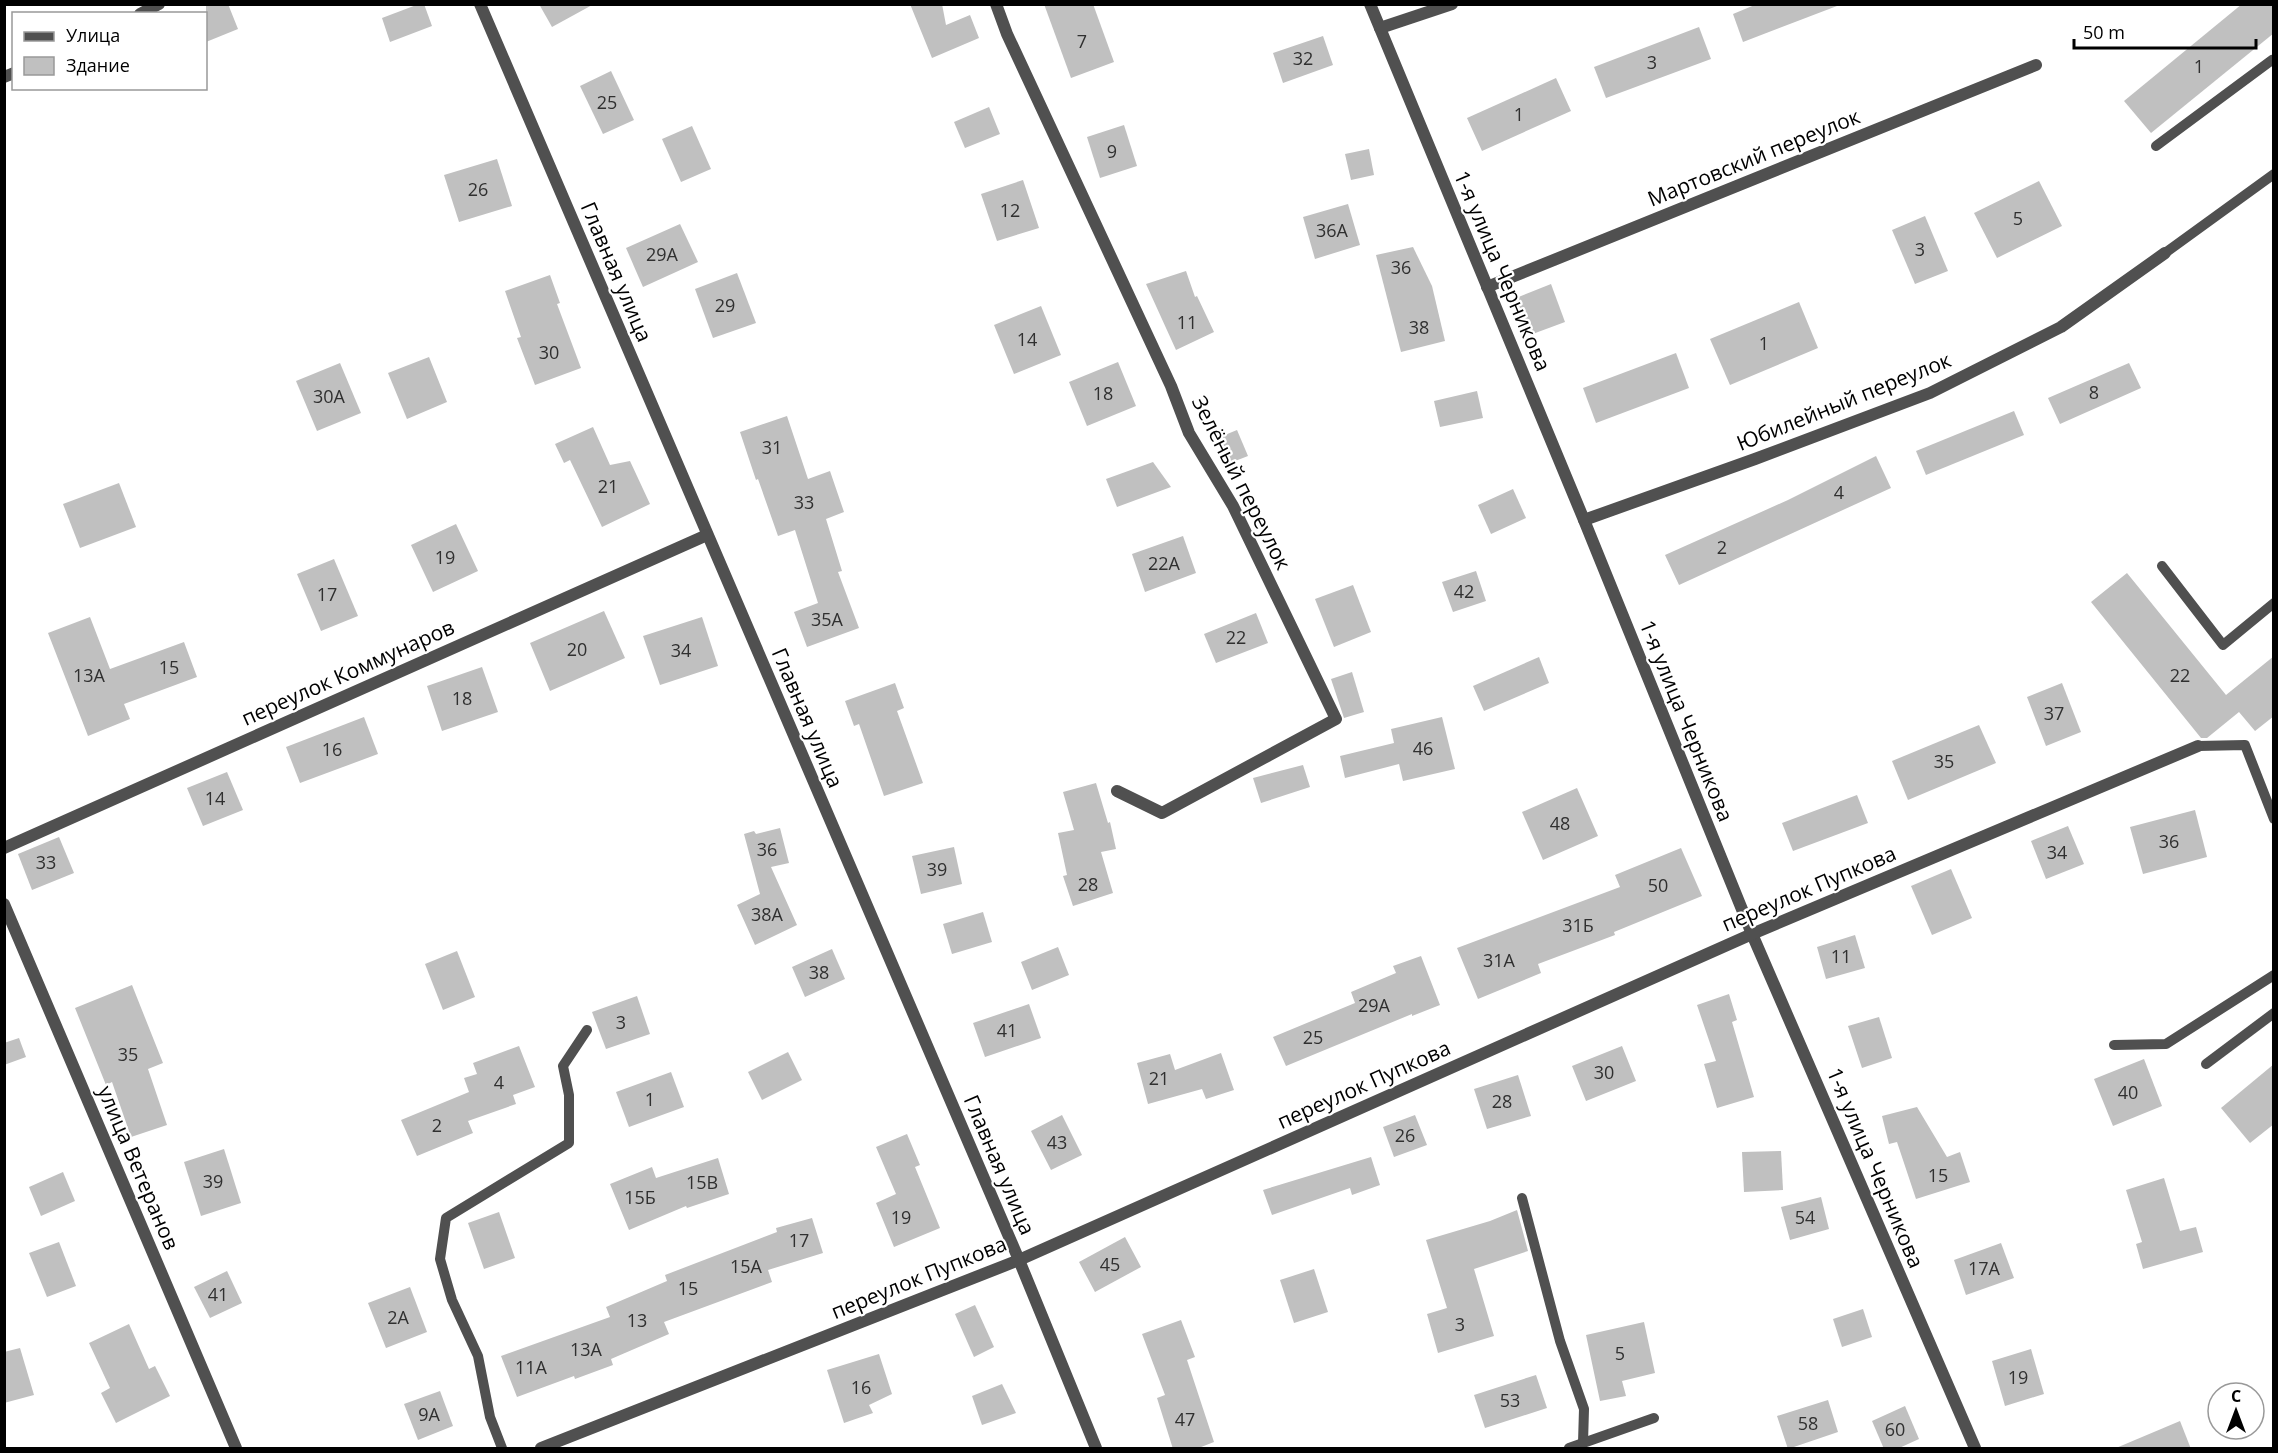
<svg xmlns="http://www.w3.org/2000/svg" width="2278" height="1453" font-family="'Open Sans',sans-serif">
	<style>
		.building { fill: #c0c0c0 }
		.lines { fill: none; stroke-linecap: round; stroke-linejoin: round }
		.lane { stroke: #505050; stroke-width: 10 }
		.street { stroke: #505050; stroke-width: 12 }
		.labels { text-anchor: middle; stroke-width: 4.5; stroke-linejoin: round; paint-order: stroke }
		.number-label { font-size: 18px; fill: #303030 }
		.street-label { font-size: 21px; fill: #000; stroke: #fff }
	</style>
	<rect width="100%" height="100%" fill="#fff"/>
	<g class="building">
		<path d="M206,4H228L238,29L206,42Z"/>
		<path d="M419,4H424L432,26L390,42L382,18Z"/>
		<path d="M539,4H594L552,27Z"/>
		<path d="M910,4H942L946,25L970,15L979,38L932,58Z"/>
		<path d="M1044,4H1093L1114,62L1071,78Z"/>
		<path d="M1757,4H1837V6L1743,42L1733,14Z"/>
		<path d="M2242,4H2274V33L2151,133L2124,101Z"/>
		<path d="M1699,27L1711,59L1606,98L1594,67Z"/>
		<path d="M1323,36L1333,65L1283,83L1273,53Z"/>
		<path d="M611,71L634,120L603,134L580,86Z"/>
		<path d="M1556,78L1571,111L1482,151L1467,118Z"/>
		<path d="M989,107L1000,134L965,148L954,122Z"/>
		<path d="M1124,125L1137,166L1100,178L1087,137Z"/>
		<path d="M692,126L711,169L681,182L662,139Z"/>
		<path d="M1369,149L1374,175L1351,180L1345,154Z"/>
		<path d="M497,159L512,206L459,222L444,175Z"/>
		<path d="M1023,180L1039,228L997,241L981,194Z"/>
		<path d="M2039,181L2062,226L1997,258L1974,213Z"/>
		<path d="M1348,204L1360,245L1315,259L1303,217Z"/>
		<path d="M1925,216L1948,271L1915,284L1892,230Z"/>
		<path d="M680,224L698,262L643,287L626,248Z"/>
		<path d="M1413,247L1432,286L1445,341L1401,352L1376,255Z"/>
		<path d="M1186,271L1195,297L1197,296L1214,332L1176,350L1146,284Z"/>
		<path d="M737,273L756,323L713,338L695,289Z"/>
		<path d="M550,275L560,303L557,304L581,368L535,385L517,338L521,337L505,291Z"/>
		<path d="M1551,284L1565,322L1530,335L1516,298Z"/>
		<path d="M1799,302L1818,348L1730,385L1710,339Z"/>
		<path d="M1041,306L1061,355L1014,374L994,325Z"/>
		<path d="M1676,353L1689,388L1596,423L1583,388Z"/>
		<path d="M429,357L447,402L407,419L388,373Z"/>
		<path d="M1118,362L1136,406L1087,426L1069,382Z"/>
		<path d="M340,363L361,413L317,431L296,381Z"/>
		<path d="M2129,363L2141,388L2060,424L2048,398Z"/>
		<path d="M1477,391L1483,418L1440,427L1434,401Z"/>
		<path d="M2014,411L2024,435L1926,475L1916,451Z"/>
		<path d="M787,416L808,479L830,471L844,512L826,519L842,571L838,572L859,628L807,647L794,612L818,603L795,530L778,536L758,479L756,480L740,432Z"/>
		<path d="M593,427L610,465L630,461L650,504L602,527L570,460L564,463L555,444Z"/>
		<path d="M1237,430L1248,456L1230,463L1220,437Z"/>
		<path d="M1876,456L1891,488L1679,585L1665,555L1788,500Z"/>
		<path d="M1153,462L1171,487L1117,507L1106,479Z"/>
		<path d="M119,483L136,527L80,548L63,504Z"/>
		<path d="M1513,489L1526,518L1491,534L1478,505Z"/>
		<path d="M456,524L478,571L433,592L411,545Z"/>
		<path d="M1183,536L1196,573L1145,592L1132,554Z"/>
		<path d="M334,559L358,616L321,631L297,574Z"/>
		<path d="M1476,571L1486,601L1453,612L1442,582Z"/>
		<path d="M2127,573L2226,695L2274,656V716L2255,731L2239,712L2207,738H2201L2091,602Z"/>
		<path d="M1353,585L1371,632L1334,647L1315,599Z"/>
		<path d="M604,611L625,658L550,691L530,643Z"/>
		<path d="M1256,613L1268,643L1216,663L1204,634Z"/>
		<path d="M90,617L110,669L184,642L197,677L124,704L130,719L88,736L48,633Z"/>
		<path d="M702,617L718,666L660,685L643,636Z"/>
		<path d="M1539,657L1549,683L1484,711L1473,686Z"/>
		<path d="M482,667L498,712L442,731L427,686Z"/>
		<path d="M1352,672L1364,712L1344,718L1331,679Z"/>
		<path d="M895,683L904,708L897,711L923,783L884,796L859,724L854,726L845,701Z"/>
		<path d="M2062,683L2081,732L2046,746L2027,697Z"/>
		<path d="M364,717L378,754L300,783L286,747Z"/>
		<path d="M1442,717L1455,769L1403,781L1399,764L1345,778L1340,756L1394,743L1391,729Z"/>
		<path d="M1979,725L1996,763L1908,800L1892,761Z"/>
		<path d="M1303,765L1310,787L1261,803L1253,778Z"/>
		<path d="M227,772L243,810L203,826L187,788Z"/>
		<path d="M1096,783L1108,823L1110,822L1116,849L1101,852L1113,893L1073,906L1063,876L1067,875L1058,833L1074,830L1063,792Z"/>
		<path d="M1577,788L1598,836L1543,860L1522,812Z"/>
		<path d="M1857,795L1868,823L1793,851L1782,823Z"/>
		<path d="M2195,810L2207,857L2143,874L2130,827Z"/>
		<path d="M2068,826L2084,864L2046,879L2031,841Z"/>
		<path d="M780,828L789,863L771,867L797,925L755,945L737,905L760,894L744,834L754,831L756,834Z"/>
		<path d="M59,837L74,873L32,890L18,854Z"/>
		<path d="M954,847L962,884L921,894L912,856Z"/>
		<path d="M1681,848L1702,896L1614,932L1615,935L1538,964L1541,973L1478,999L1457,948L1620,887L1615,875Z"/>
		<path d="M1951,869L1972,918L1932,935L1911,886Z"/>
		<path d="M983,912L992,942L952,954L943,924Z"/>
		<path d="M1855,935L1865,968L1826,979L1817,947Z"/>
		<path d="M1058,947L1069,975L1032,990L1021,962Z"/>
		<path d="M832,949L845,979L805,997L792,967Z"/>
		<path d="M457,951L475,997L443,1010L425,964Z"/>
		<path d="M1421,956L1440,1005L1412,1016V1014L1286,1066L1273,1037L1355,1003L1351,992L1396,973L1393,966Z"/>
		<path d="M132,985L163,1063L148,1069L167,1125L131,1137L112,1082L106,1085L75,1008Z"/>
		<path d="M1729,994L1737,1020L1732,1022L1754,1097L1717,1108L1704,1064L1716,1061L1697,1005Z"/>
		<path d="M637,996L650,1034L606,1049L592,1012Z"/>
		<path d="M1029,1004L1041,1038L985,1057L973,1023Z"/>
		<path d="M1879,1017L1892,1058L1862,1068L1848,1026Z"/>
		<path d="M19,1038L26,1057L4,1065V1043Z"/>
		<path d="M519,1046L535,1087L513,1095L516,1104L468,1121L473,1133L417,1156L401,1120L469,1092L464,1078L477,1074L473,1063Z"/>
		<path d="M1622,1046L1636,1081L1586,1101L1572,1066Z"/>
		<path d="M788,1052L802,1080L762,1100L748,1072Z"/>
		<path d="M1221,1053L1234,1090L1206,1099L1202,1089L1148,1104L1137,1063L1170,1054L1175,1070Z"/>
		<path d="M2144,1059L2162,1106L2113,1126L2094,1079Z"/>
		<path d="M2274,1064V1124L2250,1143L2221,1108Z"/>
		<path d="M671,1072L684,1107L629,1127L616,1092Z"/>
		<path d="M1518,1075L1531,1116L1487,1129L1474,1089Z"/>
		<path d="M1917,1107L1947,1157L1960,1152L1970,1182L1916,1199L1897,1142L1889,1144L1882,1116Z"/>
		<path d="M1062,1115L1082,1155L1051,1170L1031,1131Z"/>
		<path d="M1415,1115L1427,1145L1394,1157L1383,1127Z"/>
		<path d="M907,1134L920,1165L915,1167L940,1228L894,1247L876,1203L896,1194L876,1147Z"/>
		<path d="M224,1149L241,1203L201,1216L184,1162Z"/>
		<path d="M1781,1151L1783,1190L1744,1192L1742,1152Z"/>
		<path d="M1371,1157L1380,1185L1352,1195L1350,1188L1272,1215L1263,1190Z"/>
		<path d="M718,1158L729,1194L687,1208L686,1206L629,1230L610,1184L652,1167L656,1178Z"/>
		<path d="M63,1172L75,1201L41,1216L29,1187Z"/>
		<path d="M2164,1178L2180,1231L2196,1227L2203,1252L2143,1269L2136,1244L2142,1242L2126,1190Z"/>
		<path d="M1821,1197L1829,1229L1790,1240L1781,1207Z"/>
		<path d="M1517,1210L1528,1251L1474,1269L1494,1336L1438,1353L1427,1314L1447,1308L1426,1240L1490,1221Z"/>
		<path d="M499,1212L515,1258L484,1269L468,1223Z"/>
		<path d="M812,1218L823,1253L768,1270L772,1282L664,1322L669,1334L611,1359L613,1365L575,1379L574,1376L517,1397L501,1356L610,1317L606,1307L667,1281L665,1275L777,1232L776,1228Z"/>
		<path d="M1125,1237L1141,1267L1095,1292L1079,1262Z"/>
		<path d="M59,1242L76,1286L47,1297L29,1253Z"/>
		<path d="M2001,1243L2014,1278L1966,1295L1954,1260Z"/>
		<path d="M1314,1269L1328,1312L1294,1323L1280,1280Z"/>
		<path d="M227,1271L242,1303L210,1318L194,1287Z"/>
		<path d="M410,1287L427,1332L386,1348L368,1303Z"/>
		<path d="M975,1305L994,1347L974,1357L955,1314Z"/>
		<path d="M1863,1309L1872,1337L1842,1347L1833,1319Z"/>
		<path d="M1181,1320L1195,1357L1187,1360L1214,1442L1196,1449H1173L1157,1398L1165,1395L1142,1334Z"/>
		<path d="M1644,1322L1655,1373L1622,1381L1626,1396L1600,1401L1586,1335Z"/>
		<path d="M129,1324L149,1369L155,1366L170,1396L116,1423L101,1393L110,1388L89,1343Z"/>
		<path d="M20,1348L34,1395L4,1403V1352Z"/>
		<path d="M2031,1349L2044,1394L2005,1406L1992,1361Z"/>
		<path d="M879,1354L892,1394L869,1405L873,1413L844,1423L827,1370Z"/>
		<path d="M1536,1375L1547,1408L1485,1428L1474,1395Z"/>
		<path d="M1002,1384L1016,1413L982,1425L972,1396Z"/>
		<path d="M440,1391L453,1426L418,1440L404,1404Z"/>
		<path d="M1828,1400L1838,1432L1788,1449L1777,1416Z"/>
		<path d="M1905,1406L1919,1439L1897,1449H1884L1872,1421Z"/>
		<path d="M2180,1421L2191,1449H2116V1448Z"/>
	</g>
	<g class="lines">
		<g class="lane">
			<path d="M2156,146L2272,60L2274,62"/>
			<path d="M2165,253L2274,174"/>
			<path d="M2162,566L2223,645L2274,603"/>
			<path d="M2198,746L2245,745L2274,819"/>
			<path d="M2114,1045L2166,1044L2274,975"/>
			<path d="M2206,1064L2274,1013"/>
			<path d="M1522,1198L1560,1341L1584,1409L1583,1443"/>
			<path d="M502,1448L490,1417L478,1356L452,1300L440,1259L446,1218L569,1143V1095L563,1066L587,1030"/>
			<path d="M1569,1448L1654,1418"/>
		</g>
		<g class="street">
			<path d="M480,4L1019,1260L1096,1448"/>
			<path d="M996,4L1007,34L1171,386L1189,433L1233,506L1336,719L1162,813L1117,791"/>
			<path d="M1370,4L1584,520L1752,934L1975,1448"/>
			<path d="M140,14L159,4"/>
			<path d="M1380,28L1452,4"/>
			<path d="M4,77L14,73"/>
			<path d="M1487,287L2036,65"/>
			<path d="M1584,520L1755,459L1930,393L2061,327L2165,253"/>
			<path d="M4,848L707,535"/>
			<path d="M4,904L236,1448"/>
			<path d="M541,1448L1019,1260L1752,934L2198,746"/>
		</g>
	</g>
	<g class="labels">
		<g class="number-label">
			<text x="1082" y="48">7</text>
			<text x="1303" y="65">32</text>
			<text x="1652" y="69">3</text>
			<text x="2199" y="73">1</text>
			<text x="607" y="109">25</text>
			<text x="1519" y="121">1</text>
			<text x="1112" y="158">9</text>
			<text x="478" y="196">26</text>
			<text x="1010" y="217">12</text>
			<text x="2018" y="225">5</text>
			<text x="1332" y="237">36А</text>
			<text x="1920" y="256">3</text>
			<text x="662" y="261">29А</text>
			<text x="1401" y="274">36</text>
			<text x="725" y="312">29</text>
			<text x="1187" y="329">11</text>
			<text x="1419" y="334">38</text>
			<text x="1027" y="346">14</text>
			<text x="1764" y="350">1</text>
			<text x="549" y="359">30</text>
			<text x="2094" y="399">8</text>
			<text x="1103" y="400">18</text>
			<text x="329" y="403">30А</text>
			<text x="772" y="454">31</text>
			<text x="608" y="493">21</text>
			<text x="1839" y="499">4</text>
			<text x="804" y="509">33</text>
			<text x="1722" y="554">2</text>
			<text x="445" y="564">19</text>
			<text x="1164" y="570">22А</text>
			<text x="1464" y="598">42</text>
			<text x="327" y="601">17</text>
			<text x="827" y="626">35А</text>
			<text x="1236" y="644">22</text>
			<text x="577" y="656">20</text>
			<text x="681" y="657">34</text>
			<text x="169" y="674">15</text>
			<text x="89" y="682">13А</text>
			<text x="2180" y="682">22</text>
			<text x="462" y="705">18</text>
			<text x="2054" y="720">37</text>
			<text x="1423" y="755">46</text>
			<text x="332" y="756">16</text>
			<text x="1944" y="768">35</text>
			<text x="215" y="805">14</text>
			<text x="1560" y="830">48</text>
			<text x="2169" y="848">36</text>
			<text x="767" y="856">36</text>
			<text x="2057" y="859">34</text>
			<text x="46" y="869">33</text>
			<text x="937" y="876">39</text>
			<text x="1088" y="891">28</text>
			<text x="1658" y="892">50</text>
			<text x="767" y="921">38А</text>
			<text x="1578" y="932">31Б</text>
			<text x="1841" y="963">11</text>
			<text x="1499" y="967">31А</text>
			<text x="819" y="979">38</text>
			<text x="1374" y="1012">29А</text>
			<text x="621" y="1029">3</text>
			<text x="1007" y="1037">41</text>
			<text x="1313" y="1044">25</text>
			<text x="128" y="1061">35</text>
			<text x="1604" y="1079">30</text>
			<text x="1159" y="1085">21</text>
			<text x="499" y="1089">4</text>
			<text x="2128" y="1099">40</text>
			<text x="650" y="1106">1</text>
			<text x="1502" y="1108">28</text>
			<text x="437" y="1132">2</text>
			<text x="1405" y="1142">26</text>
			<text x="1057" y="1149">43</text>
			<text x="1938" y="1182">15</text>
			<text x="213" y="1188">39</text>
			<text x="702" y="1189">15В</text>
			<text x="640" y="1204">15Б</text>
			<text x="901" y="1224">19</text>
			<text x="1805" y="1224">54</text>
			<text x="799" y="1247">17</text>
			<text x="1110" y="1271">45</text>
			<text x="746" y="1273">15А</text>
			<text x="1984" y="1275">17А</text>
			<text x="688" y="1295">15</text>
			<text x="218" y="1301">41</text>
			<text x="398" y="1324">2А</text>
			<text x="637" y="1327">13</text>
			<text x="1460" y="1331">3</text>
			<text x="586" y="1356">13А</text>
			<text x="1620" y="1360">5</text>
			<text x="531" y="1374">11А</text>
			<text x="2018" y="1384">19</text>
			<text x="861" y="1394">16</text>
			<text x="1510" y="1407">53</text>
			<text x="429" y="1421">9А</text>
			<text x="1185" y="1426">47</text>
			<text x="1808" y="1430">58</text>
			<text x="1895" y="1436">60</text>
		</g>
		<g class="street-label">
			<text transform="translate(1754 158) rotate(-22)" y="7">Мартовский переулок</text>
			<text transform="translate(1502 271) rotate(67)" y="7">1-я улица Черникова</text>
			<text transform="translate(616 272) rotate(67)" y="7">Главная улица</text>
			<text transform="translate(1844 402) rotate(-22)" y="7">Юбилейный переулок</text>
			<text transform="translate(1241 483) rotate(63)" y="7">Зелёный переулок</text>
			<text transform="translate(348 673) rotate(-24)" y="7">переулок Коммунаров</text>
			<text transform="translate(807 718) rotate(67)" y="7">Главная улица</text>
			<text transform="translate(1686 721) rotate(68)" y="7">1-я улица Черникова</text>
			<text transform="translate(1809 889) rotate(-23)" y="7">переулок Пупкова</text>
			<text transform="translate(1364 1085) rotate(-24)" y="7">переулок Пупкова</text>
			<text transform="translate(999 1165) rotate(67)" y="7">Главная улица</text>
			<text transform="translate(138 1168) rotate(67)" y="7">улица Ветеранов</text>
			<text transform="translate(1875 1168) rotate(67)" y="7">1-я улица Черникова</text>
			<text transform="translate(919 1278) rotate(-22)" y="7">переулок Пупкова</text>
		</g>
	</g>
	<rect width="2278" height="1453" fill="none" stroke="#000000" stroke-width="12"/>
	<rect x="12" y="12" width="195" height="78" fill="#ffffff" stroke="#999999" stroke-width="1.5"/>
	<rect x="24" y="32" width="30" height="9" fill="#505050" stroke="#999999" stroke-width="1.5"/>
	<text x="66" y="42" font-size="18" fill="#000000">Улица</text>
	<rect x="24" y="57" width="30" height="18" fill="#c0c0c0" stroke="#999999" stroke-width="1.5"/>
	<text x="66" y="72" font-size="18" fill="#000000">Здание</text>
	<g transform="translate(2236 1411)"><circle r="28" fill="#ffffff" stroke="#999999" stroke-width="1.5"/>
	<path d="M0-4.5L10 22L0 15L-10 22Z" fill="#000000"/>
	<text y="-9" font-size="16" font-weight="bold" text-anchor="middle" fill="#000000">С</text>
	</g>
	<path d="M2074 39v9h182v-9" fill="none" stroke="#000000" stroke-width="3"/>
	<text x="2083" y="39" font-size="18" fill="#000000" stroke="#ffffff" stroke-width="4.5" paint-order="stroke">50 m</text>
</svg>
